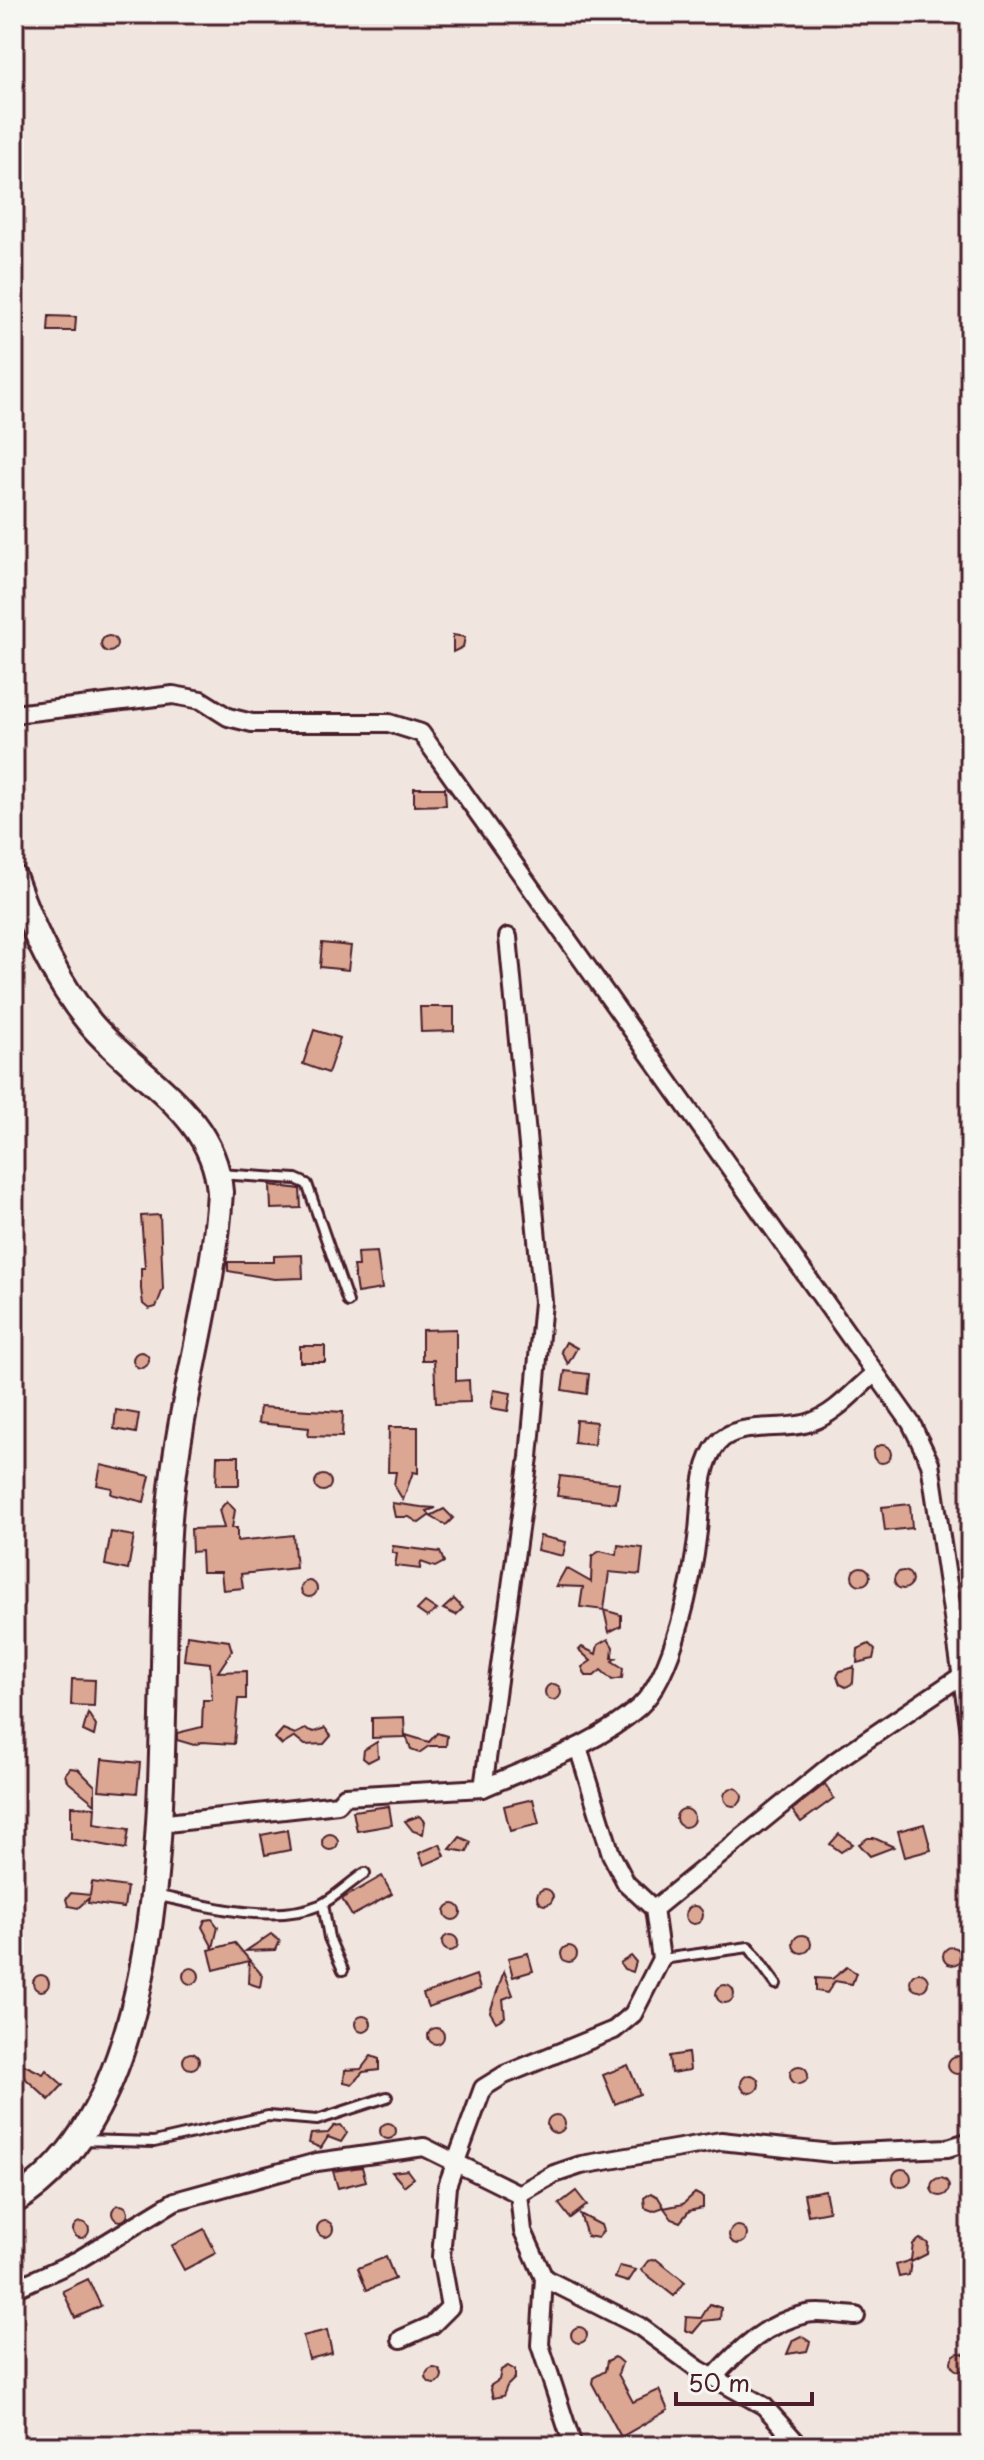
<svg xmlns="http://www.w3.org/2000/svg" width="984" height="2460" font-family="'Playpen Sans',sans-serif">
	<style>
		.building { fill: #dba692; stroke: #4a1f2b; stroke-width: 2 }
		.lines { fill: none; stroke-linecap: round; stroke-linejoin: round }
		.lane-casing { stroke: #4a1f2b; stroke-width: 14 }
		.street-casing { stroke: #4a1f2b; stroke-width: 22 }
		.secondary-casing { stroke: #4a1f2b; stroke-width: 30 }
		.lane { stroke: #f6f6f2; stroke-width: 8 }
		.street { stroke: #f6f6f2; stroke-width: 16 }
		.secondary { stroke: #f6f6f2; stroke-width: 24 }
	</style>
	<rect width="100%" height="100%" fill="#f1e6df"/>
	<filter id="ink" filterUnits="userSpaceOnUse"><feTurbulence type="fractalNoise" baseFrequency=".0125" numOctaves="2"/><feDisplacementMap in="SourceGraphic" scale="16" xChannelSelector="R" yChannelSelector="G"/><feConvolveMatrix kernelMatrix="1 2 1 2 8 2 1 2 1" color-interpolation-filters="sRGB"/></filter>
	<g filter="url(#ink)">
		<g class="building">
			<path d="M49,316L76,317L75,331H48Z"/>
			<path d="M453,635L465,637L463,647L453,652Z"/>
			<circle cx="109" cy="644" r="8"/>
			<path d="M414,788H445L446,805L414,806Z"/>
			<path d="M322,943L351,946L348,970L320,967Z"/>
			<path d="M420,1007H454V1031L421,1032Z"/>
			<path d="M314,1030L340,1038L328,1073L303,1064Z"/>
			<path d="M270,1185L300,1189L301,1208L271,1209Z"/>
			<path d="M160,1215L163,1289L156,1307L149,1309L143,1304L141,1289V1268H145L141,1216Z"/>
			<path d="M377,1252L382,1289L357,1293L353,1266H358L357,1253Z"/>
			<path d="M302,1255L303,1278L274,1279L228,1271V1262H274V1256Z"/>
			<path d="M456,1329V1381L469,1380L470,1402L436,1403L434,1360H422V1330Z"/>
			<path d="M566,1342L577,1348L568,1364L561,1351Z"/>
			<rect x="300" y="1346" width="25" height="16"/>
			<circle cx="141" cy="1360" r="8"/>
			<path d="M565,1371L589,1374L587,1394L562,1390Z"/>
			<path d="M494,1390L511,1393L508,1411L491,1408Z"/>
			<path d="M260,1407L343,1412L342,1437L308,1436L309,1428L258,1423Z"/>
			<path d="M116,1410L139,1414L136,1433L114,1429Z"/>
			<path d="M576,1420L596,1422L594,1445L574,1443Z"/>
			<path d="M389,1427H418V1473L413,1472L403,1500L394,1485L396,1472H388Z"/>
			<circle cx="882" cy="1454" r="9"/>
			<path d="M217,1456H239V1485H216Z"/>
			<path d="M101,1465L150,1476L144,1502L111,1494L112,1488L97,1485Z"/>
			<circle cx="323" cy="1483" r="8"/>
			<path d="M560,1476L619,1483L616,1503L557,1496Z"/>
			<path d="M227,1501L235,1510L232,1528H237V1541L293,1535L296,1568L241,1574L243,1588L223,1590L221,1572H202L201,1551L192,1552L191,1529L224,1528L219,1510Z"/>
			<path d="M392,1503L421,1507L436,1508L427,1511L430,1515L419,1523L409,1517H395Z"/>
			<path d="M910,1504L912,1528L885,1531L882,1507Z"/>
			<path d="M444,1509L453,1518L446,1525L430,1516Z"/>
			<path d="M111,1532L134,1536L128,1570L105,1565Z"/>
			<path d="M540,1536L566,1542L563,1556L537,1550Z"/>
			<path d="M618,1545L643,1548L640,1575L609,1572L604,1610L580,1607L583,1587L556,1586L566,1568L591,1582L592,1556L600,1551L617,1555Z"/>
			<path d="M393,1546L440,1552L444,1562L435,1567L421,1562L420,1569L395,1566L397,1554L392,1552Z"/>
			<circle cx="861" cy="1576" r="9"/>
			<circle cx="903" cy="1580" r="9"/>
			<circle cx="309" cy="1589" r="8"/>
			<path d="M454,1599L463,1608L456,1615L443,1609Z"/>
			<path d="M425,1602L437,1610L427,1617L417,1610Z"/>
			<path d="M604,1610L621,1615V1626L609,1632Z"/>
			<path d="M187,1635L229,1641L232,1651L218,1672L246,1671V1699H238L234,1744L202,1742L194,1745L177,1740V1733L202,1727L203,1700H212L210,1663L184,1660Z"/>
			<path d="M608,1639L613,1647L612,1658H616L612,1661L623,1668L622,1678L612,1680L601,1670L594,1676H586L582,1667L591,1661L579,1650L582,1647L596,1654L598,1645Z"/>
			<path d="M869,1644L875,1650L873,1659L857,1663L858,1649Z"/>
			<path d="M854,1667L853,1683L846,1687L840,1684L837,1676L840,1671Z"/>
			<path d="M72,1679L95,1680L94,1706L71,1705Z"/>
			<circle cx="553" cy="1692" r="8"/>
			<path d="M88,1713L96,1726L94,1736L83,1731Z"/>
			<path d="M404,1717L405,1737L372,1738V1718Z"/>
			<path d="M325,1728L331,1736L324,1744L305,1745L295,1737L282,1745L275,1738L283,1729L295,1734L305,1729L314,1732Z"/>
			<path d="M437,1733L447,1736L446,1746H429L419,1753L411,1750L406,1735L429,1742Z"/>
			<path d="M377,1742L378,1757L368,1762L363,1758L364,1750Z"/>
			<path d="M102,1759L140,1763L137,1793L99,1790Z"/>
			<path d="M70,1768L78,1769L95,1786V1804L67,1781L65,1774Z"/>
			<path d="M825,1784L834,1798L801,1822L792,1810Z"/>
			<circle cx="733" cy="1797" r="9"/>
			<path d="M533,1799L539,1824L510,1831L504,1806Z"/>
			<path d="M71,1806L95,1807L94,1824L129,1829L126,1849L71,1839Z"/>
			<path d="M389,1806L392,1825L357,1831L353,1811Z"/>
			<circle cx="685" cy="1818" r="9"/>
			<path d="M419,1816L425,1821L423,1834L413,1831L405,1821Z"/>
			<path d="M924,1824L931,1850L905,1857L898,1831Z"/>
			<path d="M287,1830L290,1850L265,1855L261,1835Z"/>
			<circle cx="330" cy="1842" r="8"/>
			<path d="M839,1834L853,1844L841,1852L830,1844Z"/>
			<path d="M460,1837L471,1842L467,1852L450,1849Z"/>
			<path d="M868,1838H874L894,1847L870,1856L859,1844Z"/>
			<path d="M440,1844L445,1856L424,1865L419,1853Z"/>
			<path d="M382,1876L392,1894L352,1916L342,1899Z"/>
			<path d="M92,1882L127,1887L124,1908L88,1903L89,1898L78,1908L68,1906L66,1899L71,1893L90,1895Z"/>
			<circle cx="545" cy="1897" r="8"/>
			<circle cx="453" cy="1912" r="8"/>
			<circle cx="694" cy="1915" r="9"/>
			<path d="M212,1919L218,1927L213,1948L202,1927L205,1920Z"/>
			<path d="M271,1934L280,1941L276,1950L246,1951Z"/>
			<circle cx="450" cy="1943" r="8"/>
			<circle cx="802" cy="1944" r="9"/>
			<path d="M235,1943L262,1975L260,1987L248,1983L249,1961L214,1970L209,1950Z"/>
			<circle cx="569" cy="1954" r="8"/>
			<circle cx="952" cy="1956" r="9"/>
			<path d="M528,1953L533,1971L513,1977L508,1958Z"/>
			<path d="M631,1956L636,1962L633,1972L624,1969L620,1963Z"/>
			<path d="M847,1967L856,1973L852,1984L835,1981L827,1993L816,1991V1978L832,1979Z"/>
			<circle cx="191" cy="1976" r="8"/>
			<path d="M504,1971L513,1995L503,1999L505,2017L496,2022L490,2012Z"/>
			<circle cx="919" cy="1982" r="9"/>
			<circle cx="41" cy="1983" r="8"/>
			<path d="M476,1975L480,1989L428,2007L423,1994Z"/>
			<circle cx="725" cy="1994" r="9"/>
			<circle cx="363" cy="2024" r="8"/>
			<circle cx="436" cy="2036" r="8"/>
			<circle cx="191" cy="2061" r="8"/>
			<path d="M688,2053L690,2070L671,2073L669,2056Z"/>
			<path d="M371,2056L379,2059V2070L363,2072L352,2084L344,2082L345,2070L361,2069Z"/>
			<circle cx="957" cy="2065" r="9"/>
			<path d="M14,2060L43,2074L46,2070L63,2085L49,2100L14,2068Z"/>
			<path d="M628,2065L640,2094L615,2104L603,2075Z"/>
			<circle cx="799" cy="2075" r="9"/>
			<circle cx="750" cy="2084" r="9"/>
			<circle cx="556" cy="2124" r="9"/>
			<circle cx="388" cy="2131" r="8"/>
			<path d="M341,2125L347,2133L341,2142L328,2137L321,2148L309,2143L311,2134L328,2133L334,2126Z"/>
			<path d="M362,2167L366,2181L338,2188L333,2171Z"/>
			<circle cx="902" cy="2178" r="9"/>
			<path d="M407,2170L413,2178L404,2186L392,2172Z"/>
			<circle cx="940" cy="2187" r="9"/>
			<path d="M825,2190L829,2211L808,2215L804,2194Z"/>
			<path d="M576,2191L587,2205L570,2218L559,2204Z"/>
			<path d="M651,2193L658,2197L664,2207L653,2211L645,2208L644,2198Z"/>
			<path d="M695,2193L703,2197V2208L689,2211L680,2222L672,2219L664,2208L683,2204Z"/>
			<circle cx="120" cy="2213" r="8"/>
			<path d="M580,2214L601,2225L603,2231L598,2238L587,2236Z"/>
			<circle cx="325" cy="2229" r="8"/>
			<circle cx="81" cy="2230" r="8"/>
			<circle cx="738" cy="2235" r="9"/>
			<path d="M204,2229L216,2253L184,2270L171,2246Z"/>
			<path d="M920,2239L928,2243L927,2254L911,2262L909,2275L899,2277L896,2265L911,2260L913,2244Z"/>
			<path d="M386,2257L395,2279L367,2290L358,2268Z"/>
			<path d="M656,2259L685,2282L674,2296L641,2270L648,2261Z"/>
			<path d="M620,2266L636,2270L628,2282L615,2278Z"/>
			<path d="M88,2279L101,2306L75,2318L63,2291Z"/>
			<path d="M710,2304L721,2308L720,2319L703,2321L693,2333L685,2330L686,2317L701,2318Z"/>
			<circle cx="579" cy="2335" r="8"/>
			<path d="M327,2330L332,2353L309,2359L303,2336Z"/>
			<path d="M801,2336L810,2342L807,2351L787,2354L793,2340Z"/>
			<circle cx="960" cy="2362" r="9"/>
			<path d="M615,2357L622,2363L618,2374L633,2402L659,2390L668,2410L621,2437L592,2383L593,2378L605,2371L607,2361Z"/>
			<path d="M508,2366L515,2370V2378L507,2386L503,2396L493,2398L490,2386L499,2380L501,2370Z"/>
			<circle cx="434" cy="2376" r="8"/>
		</g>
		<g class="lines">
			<g class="lane-casing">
				<g id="lane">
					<path d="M219,1174L296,1179L307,1184L348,1302"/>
					<path d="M155,1895C203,1905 272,1925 320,1905C335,1898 350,1882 365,1873"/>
					<path d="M323,1904L329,1938L343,1970"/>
					<path d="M662,1959L749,1947L776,1984"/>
					<path d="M80,2140L154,2142L268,2116L317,2120L387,2097"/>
				</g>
			</g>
			<g class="street-casing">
				<g id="street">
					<path d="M14,714L173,695L201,700L228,717L252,723H389L421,733L911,1423L930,1463L970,1732"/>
					<path d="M483,1788C535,1765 595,1746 639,1707C674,1675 693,1577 698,1531C701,1504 699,1465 718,1443C737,1420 785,1432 811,1422C835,1414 854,1391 873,1375"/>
					<path d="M158,1824L338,1804L345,1796L483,1788L529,1457L543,1302L508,937"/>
					<path d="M654,1909L837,1760L961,1676"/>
					<path d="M519,2194L554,2174L581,2165L721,2141L832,2153L948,2148L970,2141"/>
					<path d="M519,2194L523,2231L544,2278L639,2326L698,2369L764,2406L800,2446"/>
					<path d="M544,2278L540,2345L573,2446"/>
					<path d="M14,2289L78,2260L175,2201L317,2162L424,2147L519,2194"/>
					<path d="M401,2339L432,2325L450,2307L441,2257L447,2186L483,2088L504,2075L614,2030L633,2014L661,1959L654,1909L626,1883L611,1854L578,1747"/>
					<path d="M714,2377C739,2349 767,2323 806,2314C821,2311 841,2315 856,2316"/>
				</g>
			</g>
			<g class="secondary-casing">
				<path id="secondary" d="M14,878C32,930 55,980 90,1023C136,1078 214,1112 220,1192C214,1295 181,1395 171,1497C150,1689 201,2087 14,2201"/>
			</g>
			<use href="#lane" class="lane"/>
			<use href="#street" class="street"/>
			<use href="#secondary" class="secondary"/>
		</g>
	</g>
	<rect width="984" height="2460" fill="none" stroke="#f6f6f2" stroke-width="48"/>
	<rect x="24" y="24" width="936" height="2412" fill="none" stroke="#4a1f2b" stroke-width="3" filter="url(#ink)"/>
	<path d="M676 2392v12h136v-12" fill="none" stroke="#4a1f2b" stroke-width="4"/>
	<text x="688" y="2392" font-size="24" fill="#4a1f2b" stroke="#f6f6f2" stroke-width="6" paint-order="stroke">50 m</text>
</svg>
